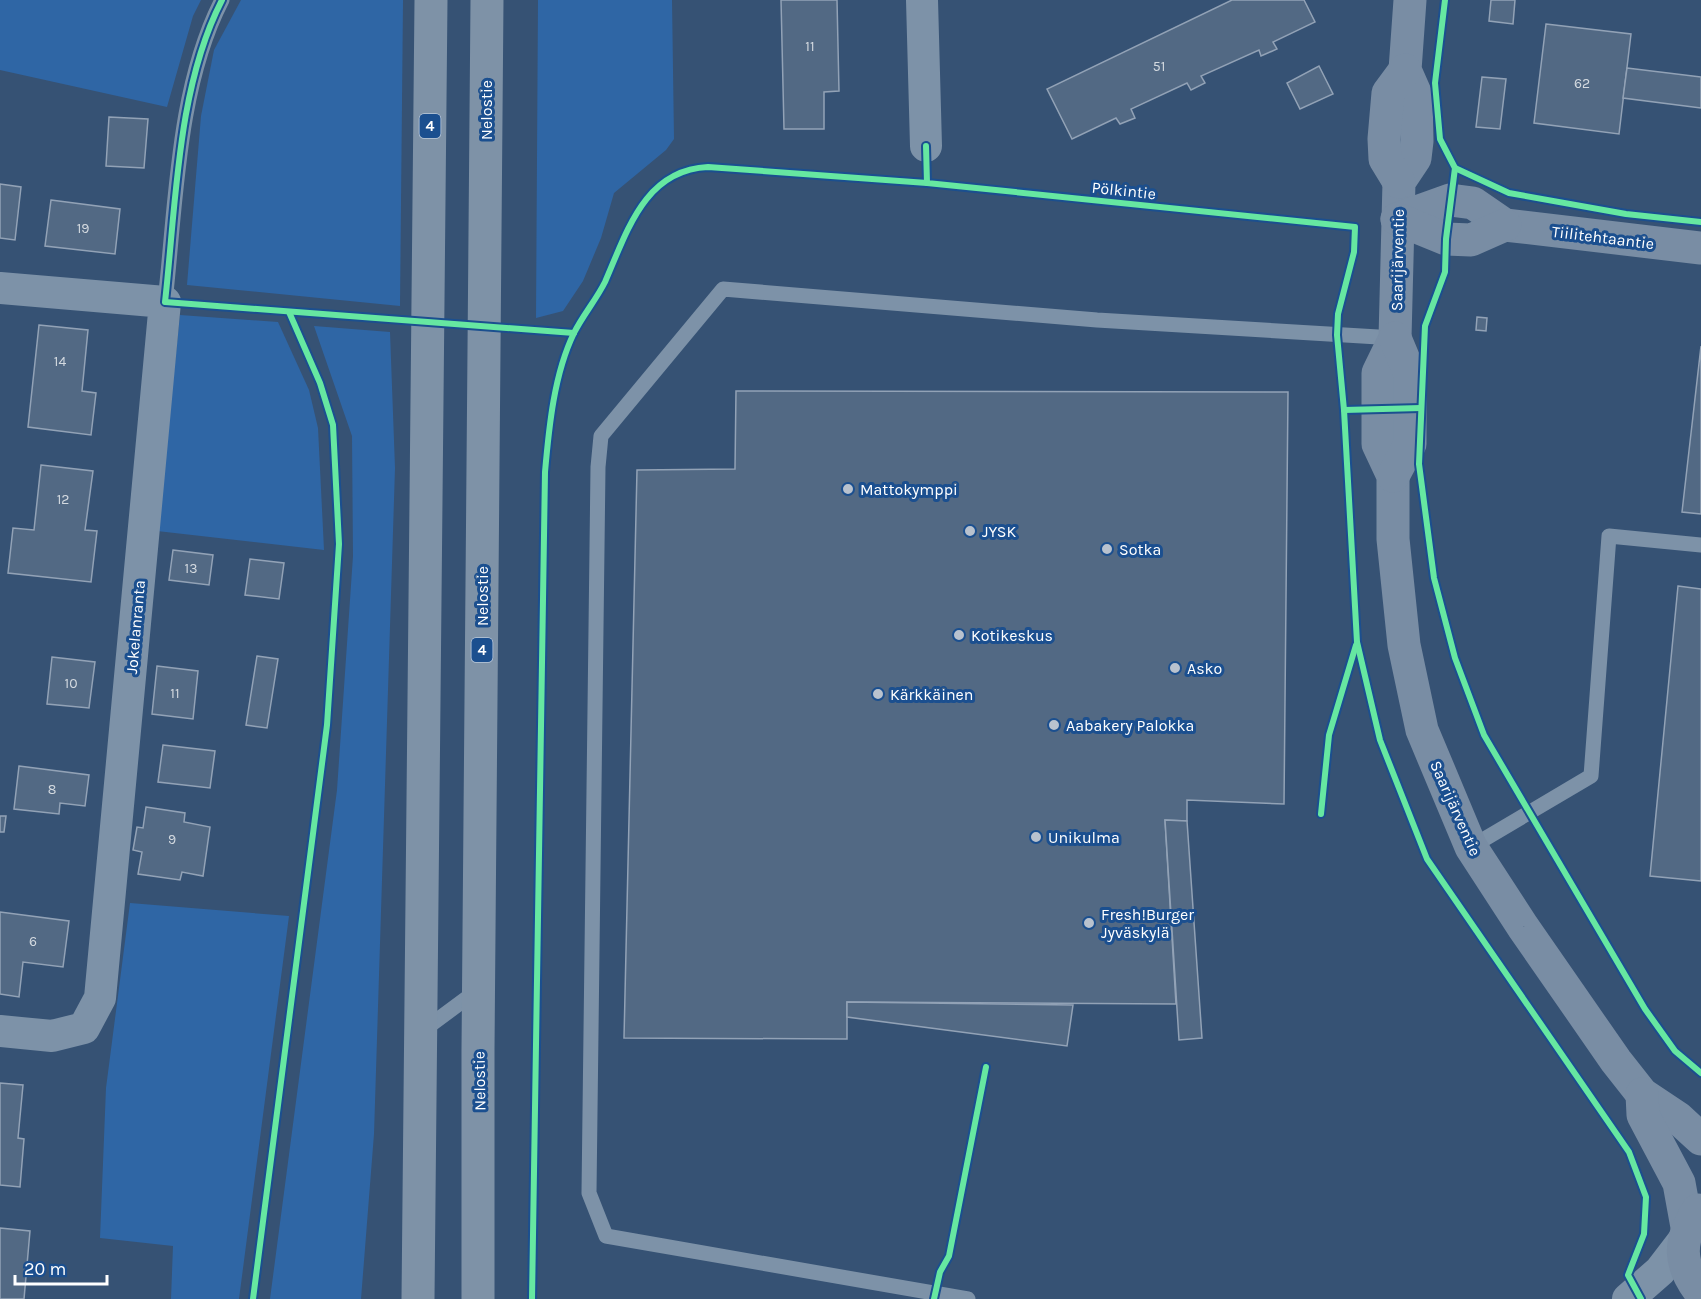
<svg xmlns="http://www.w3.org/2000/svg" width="1701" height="1299" font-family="Karla,sans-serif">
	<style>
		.green { fill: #2f66a5 }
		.building { fill: #526984; stroke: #92a2b6; stroke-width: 1.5 }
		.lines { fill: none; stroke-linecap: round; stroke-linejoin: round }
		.lane { stroke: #7d92a8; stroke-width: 15 }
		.street { stroke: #7d92a8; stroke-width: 32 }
		.secondary { stroke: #798da4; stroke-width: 33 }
		.highway { stroke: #7e92a7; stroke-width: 33 }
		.cycleway-casing { stroke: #1b4f8f; stroke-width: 10 }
		.cycleway { stroke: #66e7a1; stroke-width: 6 }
		.poi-dot { fill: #b9c2ce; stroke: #1b4f8f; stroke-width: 2 }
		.labels { text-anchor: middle; stroke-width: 6; stroke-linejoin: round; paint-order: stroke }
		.number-label { font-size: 14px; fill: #d4dae0 }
		.shield { fill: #1b4f8f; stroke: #bbcadd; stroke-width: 1.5 }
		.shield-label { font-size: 15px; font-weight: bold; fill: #fff }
		.street-label { font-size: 16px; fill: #fff; stroke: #1b4f8f }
		.poi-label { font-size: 16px; fill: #fff; stroke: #1b4f8f; text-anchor: start }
	</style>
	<rect width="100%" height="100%" fill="#365274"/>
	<g class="green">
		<path d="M0,0H201L193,16L167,107L0,70Z"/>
		<path d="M241,0H403L400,306L187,285L201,116L214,50Z"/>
		<path d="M538,0H672L674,139L666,150L614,193L601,238L583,281L563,311L536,318Z"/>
		<path d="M180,315L278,322L309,390L318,428L324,550L157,531Z"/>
		<path d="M314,326L390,332L395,468L374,1134L361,1299H270L337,790L353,556L352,436Z"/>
		<path d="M130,903L289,916L239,1299H171L173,1246L100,1238L106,1088Z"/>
	</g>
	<g class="building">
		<path d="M781,0H837L839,91L824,92V129H784Z"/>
		<path d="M1232,0H1304L1315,22L1273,42L1277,49L1261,56L1259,50L1201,76L1205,83L1191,90L1187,83L1131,109L1135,118L1120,124L1116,118L1072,139L1047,89Z"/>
		<path d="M1491,0H1515L1513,24L1489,21Z"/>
		<path d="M1546,24L1631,34L1619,134L1534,123Z"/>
		<path d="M1319,66L1333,94L1300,109L1287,83Z"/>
		<path d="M1627,68L1701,77V108L1623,98Z"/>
		<path d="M1482,77L1506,79L1500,129L1476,127Z"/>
		<path d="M109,117L148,119L144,168L106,166Z"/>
		<path d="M0,184L21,187L15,240L0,238Z"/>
		<path d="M51,200L120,209L115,254L45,246Z"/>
		<path d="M1477,317L1487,318L1486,331L1476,330Z"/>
		<path d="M39,325L88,330L82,391L96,393L91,435L28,427Z"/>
		<path d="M1701,346V514L1682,512Z"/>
		<path d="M736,391L1288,392L1284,804L1187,800V821L1165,820L1176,1004L847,1002V1039L624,1038L637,470L735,469Z"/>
		<path d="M41,465L93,471L85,530L97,531L91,582L8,573L13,528L34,530Z"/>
		<path d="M173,550L213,555L209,585L169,580Z"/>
		<path d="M250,559L284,563L279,599L245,595Z"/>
		<path d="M1678,586L1701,589V881L1650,876Z"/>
		<path d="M257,656L278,659L267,728L246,725Z"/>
		<path d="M52,657L95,662L89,708L47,704Z"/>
		<path d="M157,666L198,671L193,719L152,714Z"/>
		<path d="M163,745L215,751L210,788L158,782Z"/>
		<path d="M19,766L89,775L85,806L60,803L59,814L14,809Z"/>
		<path d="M146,807L185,813L184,822L210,827L203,876L182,872L180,880L138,874L142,852L133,850L137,827L143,828Z"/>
		<path d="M0,816H6L4,832H0Z"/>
		<path d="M1165,820L1187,821L1202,1038L1179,1040Z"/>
		<path d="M0,912L69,921L63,967L23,962L19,997L0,994Z"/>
		<path d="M847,1002L1073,1005L1067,1046L847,1017Z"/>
		<path d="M0,1083L23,1085L18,1138L24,1139L20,1187L0,1185Z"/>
		<path d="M0,1228L30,1231L24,1299H0Z"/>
	</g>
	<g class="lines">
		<g class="lane">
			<path d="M165,302C176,205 177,87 222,0"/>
			<path d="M1471,847L1591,776L1609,536L1701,545"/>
			<path d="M421,1032L479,989"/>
			<path d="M968,1299L606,1236L589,1193L598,467L601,436L723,289L1097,320L1395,338"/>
		</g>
		<g class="street">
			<path d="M922,0L926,146"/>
			<path d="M0,288L165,302L100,998L84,1028L52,1036L0,1031"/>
			<path d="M1628,1299L1660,1271L1683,1241"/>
		</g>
		<g class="secondary">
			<path d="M1410,0L1405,70L1416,95L1417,141L1415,158L1399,182L1395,338L1378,373V444L1393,476V539L1404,645L1422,730L1471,847L1523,927L1616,1061L1642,1094L1678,1118L1701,1139"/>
			<path d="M1399,182L1385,159L1384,139L1388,93L1405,70"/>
			<path d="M1397,219L1450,200L1473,203L1505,225L1701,248"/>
			<path d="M1397,219L1446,239L1471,240L1505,225"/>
			<path d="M1393,476L1410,444V374L1395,338"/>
			<path d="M1642,1094L1643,1115L1679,1183L1687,1227"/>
			<path d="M1698,1210C1678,1241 1678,1264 1701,1293"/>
		</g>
		<g class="highway">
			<path d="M418,1299L431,0"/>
			<path d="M478,1299V1050L487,0"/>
		</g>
		<g class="cycleway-casing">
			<g id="cycleway">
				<path d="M222,0C177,87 176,205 165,302L574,333"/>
				<path d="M1445,0L1435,83L1440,139L1455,168L1446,239L1445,272L1425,326L1419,464L1434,578L1455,658L1484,735L1645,1009L1675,1051L1701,1073"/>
				<path d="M926,146L927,183L1355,227L1354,252L1338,314L1337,335L1344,410L1357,642L1380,740L1427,859L1629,1152L1646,1197L1644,1234L1628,1275L1641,1299"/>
				<path d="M1455,168L1509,193L1626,214L1701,222"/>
				<path d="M1344,410L1421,408"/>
				<path d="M1321,814L1329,735L1356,645"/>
				<path d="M253,1299L327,725L339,544L333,425L320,383L289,312"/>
				<path d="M532,1299L545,472C549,427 554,374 574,333C583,315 596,300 605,282C627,232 644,170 708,167L927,183"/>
				<path d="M934,1299L940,1272L949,1256L986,1067"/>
			</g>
		</g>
		<use href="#cycleway" class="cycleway"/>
	</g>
	<g class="poi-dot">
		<circle cx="848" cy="489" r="6"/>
		<circle cx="970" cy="531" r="6"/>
		<circle cx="1107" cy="549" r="6"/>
		<circle cx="959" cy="635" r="6"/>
		<circle cx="1175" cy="668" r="6"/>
		<circle cx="878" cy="694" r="6"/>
		<circle cx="1054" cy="725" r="6"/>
		<circle cx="1036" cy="837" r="6"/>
		<circle cx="1089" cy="923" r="6"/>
	</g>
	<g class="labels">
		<g class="number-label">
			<text x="810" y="51">11</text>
			<text x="1159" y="71">51</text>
			<text x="1582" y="88">62</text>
			<text x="83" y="233">19</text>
			<text x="60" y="366">14</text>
			<text x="63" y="504">12</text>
			<text x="191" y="573">13</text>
			<text x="71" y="688">10</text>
			<text x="175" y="698">11</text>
			<text x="52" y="794">8</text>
			<text x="172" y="844">9</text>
			<text x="33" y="946">6</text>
		</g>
		<g class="shield">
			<rect x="419.5" y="114" width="21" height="24" rx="4.5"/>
			<rect x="471.5" y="638" width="21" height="24" rx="4.5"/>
		</g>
		<g class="shield-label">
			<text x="430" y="131">4</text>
			<text x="482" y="655">4</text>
		</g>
		<g class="street-label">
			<text transform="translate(486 110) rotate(-90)" y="6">Nelostie</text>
			<text transform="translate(1124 190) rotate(6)" y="6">Pölkintie</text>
			<text transform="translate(1603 237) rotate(7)" y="6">Tiilitehtaantie</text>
			<text transform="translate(1397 260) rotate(-89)" y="6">Saarijärventie</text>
			<text transform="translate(482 596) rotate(-90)" y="6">Nelostie</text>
			<text transform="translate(135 627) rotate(-85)" y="6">Jokelanranta</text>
			<text transform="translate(1456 808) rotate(66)" y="6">Saarijärventie</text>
			<text transform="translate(479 1081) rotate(-91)" y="6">Nelostie</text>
		</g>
		<g class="poi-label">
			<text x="860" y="495">Mattokymppi</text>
			<text x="982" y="537">JYSK</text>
			<text x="1119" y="555">Sotka</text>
			<text x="971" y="641">Kotikeskus</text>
			<text x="1187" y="674">Asko</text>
			<text x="890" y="700">Kärkkäinen</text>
			<text x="1066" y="731">Aabakery Palokka</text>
			<text x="1048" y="843">Unikulma</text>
			<text x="1101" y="920">Fresh!Burger<tspan x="1101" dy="18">Jyväskylä</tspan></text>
		</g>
	</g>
	<path d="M15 1275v9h92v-9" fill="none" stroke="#ffffff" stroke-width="3"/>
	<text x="24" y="1275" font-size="18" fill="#ffffff" stroke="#1b4f8f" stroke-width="4.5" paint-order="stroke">20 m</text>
</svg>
